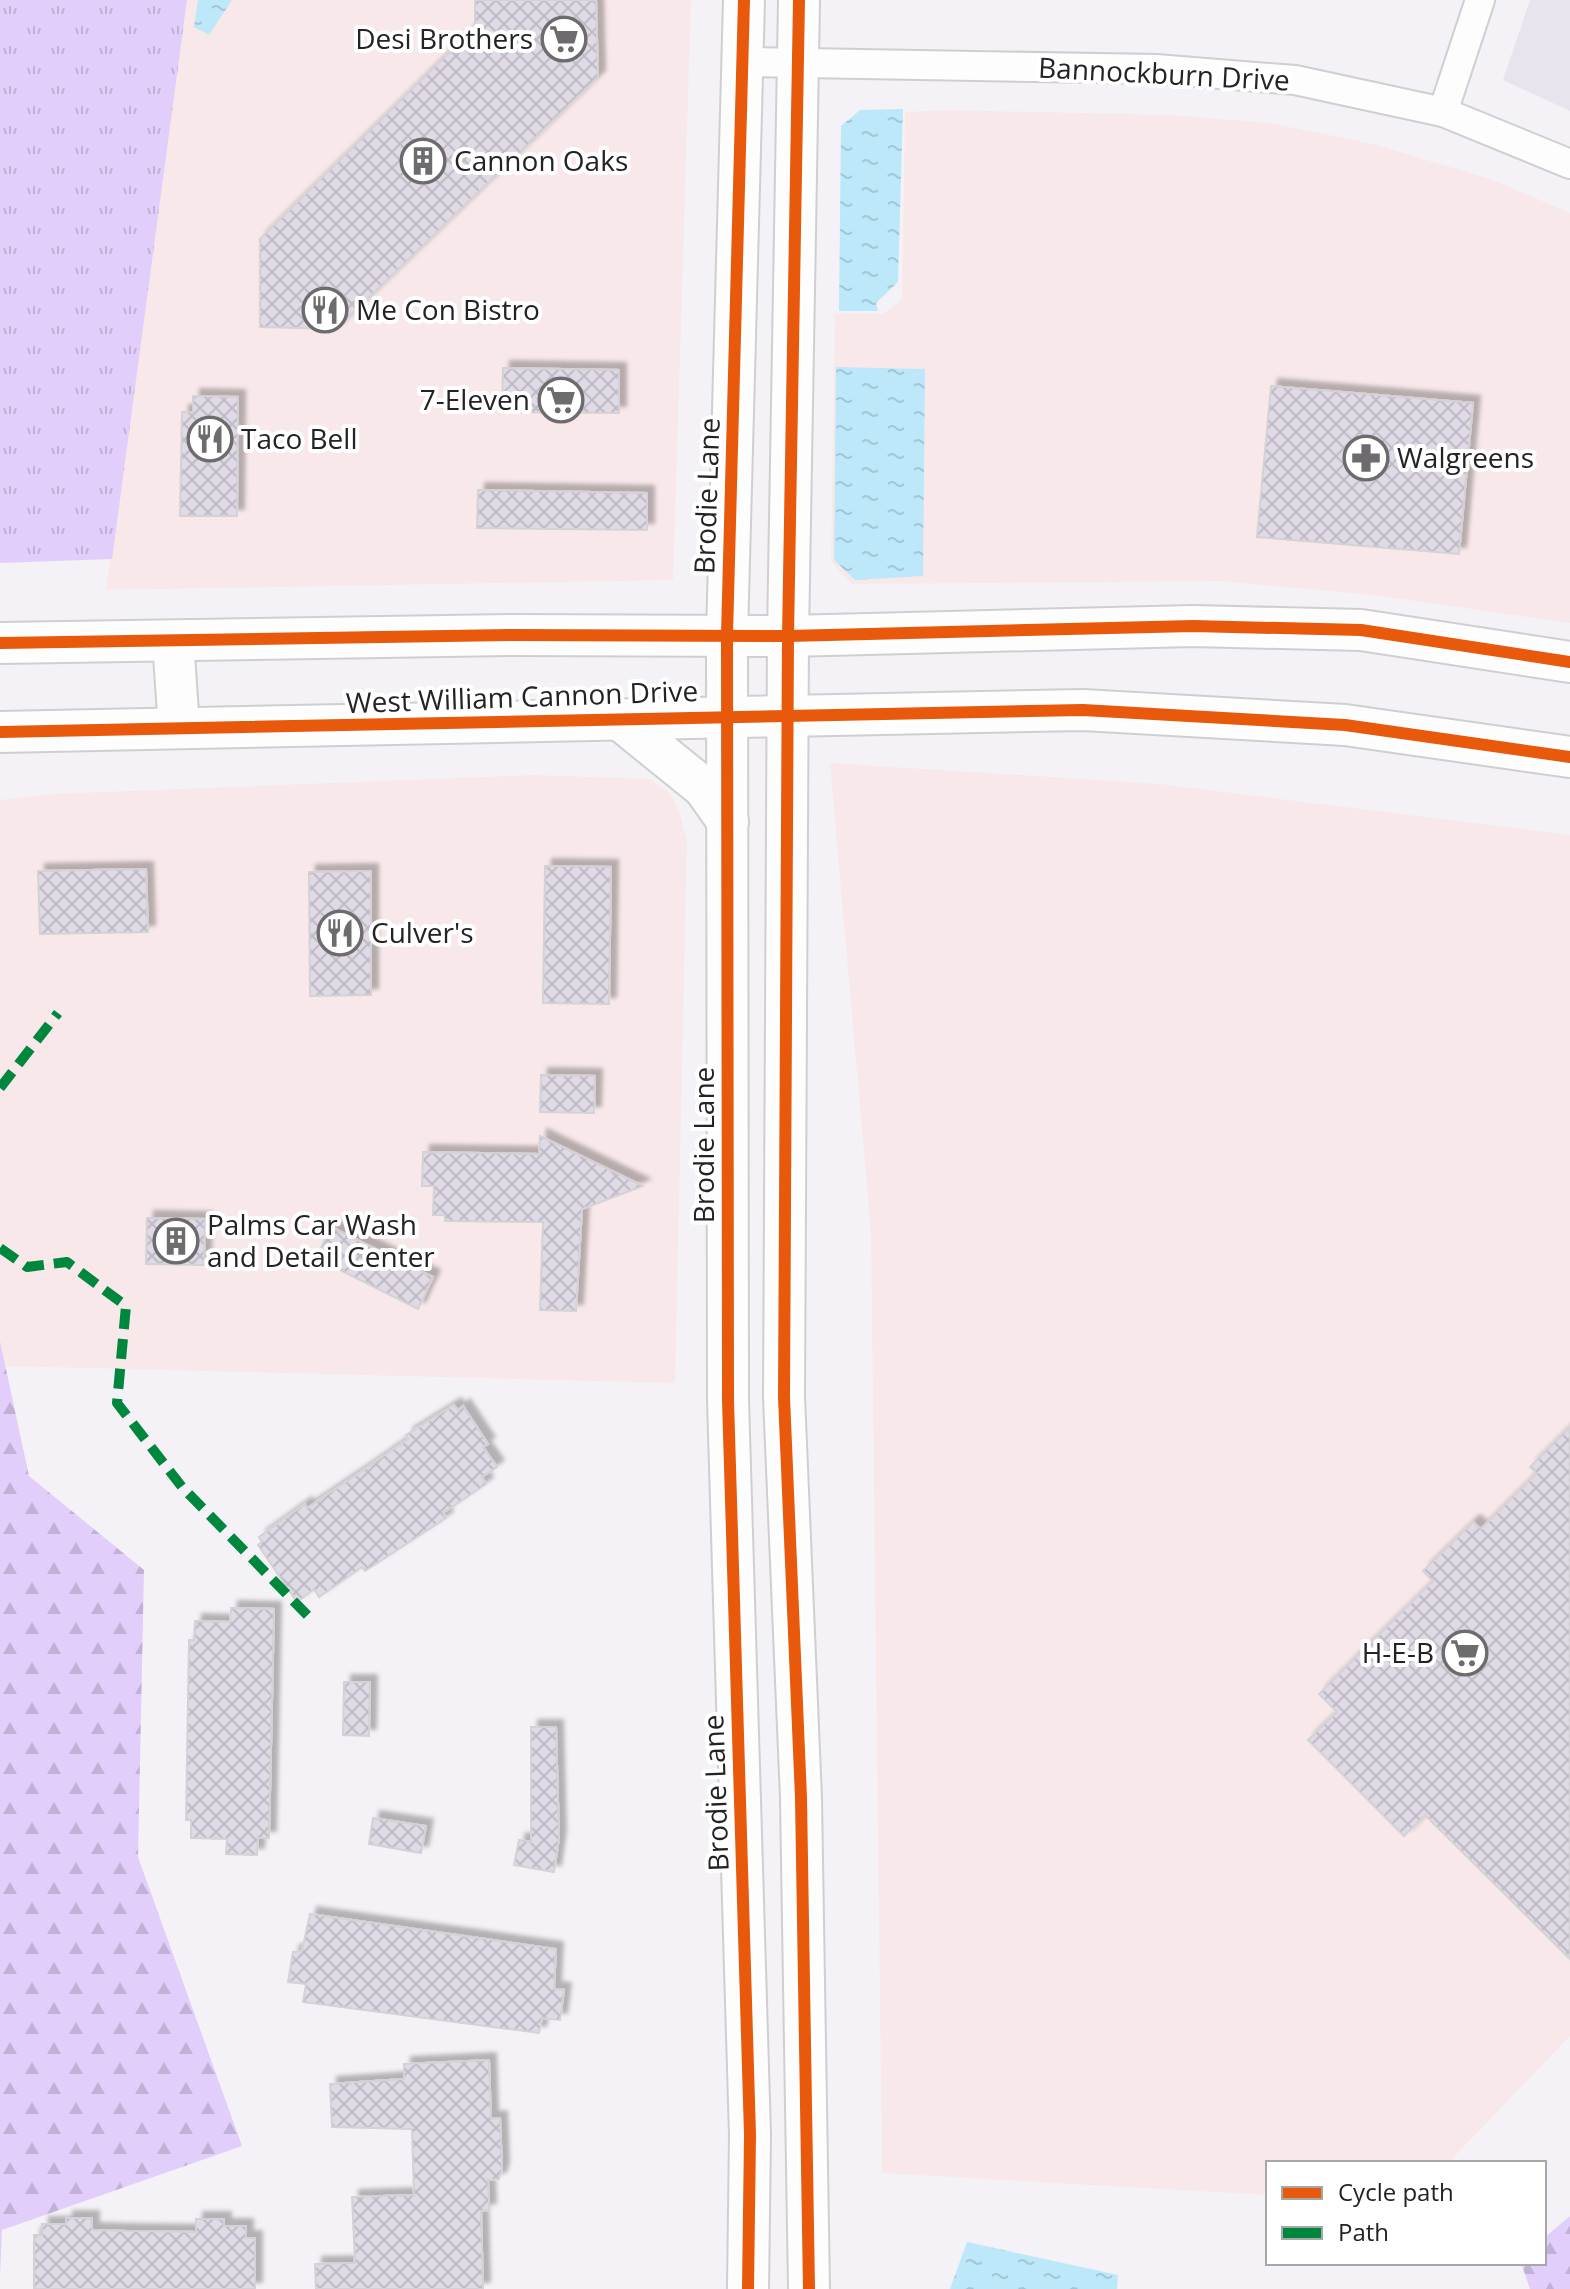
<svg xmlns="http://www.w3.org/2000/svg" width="1570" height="2289" font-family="'Open Sans',sans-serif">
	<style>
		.commercial { fill: #f8e8e9 }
		.built { fill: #e8e4ee }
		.forest { fill: url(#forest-firs) }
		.park { fill: url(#park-tufts) }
		.water { fill: url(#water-ripples) }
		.building { fill: url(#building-cross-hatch); stroke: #d4d2d5; stroke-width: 2; filter: url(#shadow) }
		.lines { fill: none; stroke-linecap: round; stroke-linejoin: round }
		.minor-casing { stroke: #cfced1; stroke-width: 32 }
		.secondary-casing { stroke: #cfced1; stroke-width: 44 }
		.minor { stroke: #fdfdfe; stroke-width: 28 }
		.secondary { stroke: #fdfdfe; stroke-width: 40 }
		.quiet { stroke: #00873e; stroke-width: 10; stroke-dasharray: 20 10; stroke-linecap: butt }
		.cycleway-casing { stroke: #fff; stroke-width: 17 }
		.cycleway { stroke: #e8590c; stroke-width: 12 }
		.labels { text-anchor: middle; stroke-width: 8; stroke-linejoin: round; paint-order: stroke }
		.poi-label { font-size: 28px; fill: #242225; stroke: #fff; text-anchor: start }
		.street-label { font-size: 28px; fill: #242225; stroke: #fff }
	</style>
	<defs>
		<pattern id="forest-firs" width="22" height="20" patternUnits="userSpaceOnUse" patternTransform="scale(2)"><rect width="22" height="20" fill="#e2cefa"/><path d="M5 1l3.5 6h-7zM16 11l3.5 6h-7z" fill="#c2b1d6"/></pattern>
		<pattern id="park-tufts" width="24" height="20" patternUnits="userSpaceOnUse" patternTransform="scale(2)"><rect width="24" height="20" fill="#e2cefa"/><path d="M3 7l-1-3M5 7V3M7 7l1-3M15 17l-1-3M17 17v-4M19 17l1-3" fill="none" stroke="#c2b1d6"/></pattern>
		<pattern id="water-ripples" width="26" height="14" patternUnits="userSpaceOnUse" patternTransform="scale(2)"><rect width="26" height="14" fill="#bce8fa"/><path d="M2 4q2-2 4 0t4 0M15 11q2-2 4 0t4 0" fill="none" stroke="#a1c7d6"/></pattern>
		<pattern id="building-cross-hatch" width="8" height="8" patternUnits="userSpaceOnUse" patternTransform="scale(2)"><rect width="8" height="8" fill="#e0dae6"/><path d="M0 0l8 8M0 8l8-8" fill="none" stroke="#c0bbc5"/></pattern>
		<filter id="shadow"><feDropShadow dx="7" dy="-7" stdDeviation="2" flood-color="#0004"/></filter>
	</defs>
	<rect width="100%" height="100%" fill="#f4f2f6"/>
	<g class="commercial">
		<path d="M187,0H691L673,580L106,590Z"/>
		<path d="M945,110L1169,115L1270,123L1373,144L1440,164L1493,180L1570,213V623L1381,596L1221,581L852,584L831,562L835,313L883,314L902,299L905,112Z"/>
		<path d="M830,763L1160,784L1570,835V2036L1448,2163H1268V2195L882,2173L871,1232Z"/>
		<path d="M533,775L649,779L670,793L680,814L687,842L675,1383L5,1366L0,1341V800L55,794Z"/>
	</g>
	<path class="built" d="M1530,0H1570V111L1503,80Z"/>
	<g class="forest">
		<path d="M0,1341L29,1476L144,1570L138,1857L242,2146L2,2230L0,2277Z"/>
		<path d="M1570,2216V2289H1530L1521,2263H1544V2238Z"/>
	</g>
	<path class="park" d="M0,0H187L112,559L0,563Z"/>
	<g class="water">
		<path d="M198,0H232L209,35L194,27Z"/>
		<path d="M903,109L898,282L876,303L878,311H839L841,126L860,110Z"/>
		<path d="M836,367L925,369L923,576L855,580L834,560Z"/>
		<path d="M967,2242L1118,2275L1117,2289H950Z"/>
	</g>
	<g class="building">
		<path d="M475,0H596L598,77L336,329L260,327V239L475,27Z"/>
		<path d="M503,368L619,370V413L502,412Z"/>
		<path d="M1271,386L1473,403L1459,554L1257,537Z"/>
		<path d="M193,396L238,397L237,516H180L182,412H193Z"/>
		<path d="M478,490L647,493V530L477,528Z"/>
		<path d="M545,866L611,867L609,1004L543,1003Z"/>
		<path d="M146,869L148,932L40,934L38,871Z"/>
		<path d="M371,871V995L310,996L309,872Z"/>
		<path d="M541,1075L595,1076L594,1113L540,1112Z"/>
		<path d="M540,1136L643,1186L582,1209L576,1311L540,1310L543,1222L445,1221V1215H433L434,1186H422L423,1152L539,1154Z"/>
		<path d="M147,1218L205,1219L204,1265L146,1264Z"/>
		<path d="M331,1227L433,1277L418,1309L316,1258Z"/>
		<path d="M454,1405L458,1410L463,1406L488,1444L483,1447L497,1467L482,1477L486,1484L443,1513L446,1518L365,1571L362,1567L319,1597L314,1589L297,1602L258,1545L262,1542L259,1537L305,1504L307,1508L368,1467L408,1439L406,1435Z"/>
		<path d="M1570,1427V1959L1425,1815L1404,1836L1308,1740L1337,1712L1319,1694L1433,1581L1423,1571L1473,1522L1481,1529L1537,1473L1530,1467Z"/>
		<path d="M231,1608L274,1609L269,1838H258L257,1855L226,1854L227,1839L191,1838V1820H186L189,1640H194L195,1621L230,1622Z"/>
		<path d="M344,1682H370L369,1736L343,1735Z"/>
		<path d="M531,1727H556L559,1838L554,1872L514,1865L519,1840L531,1842Z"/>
		<path d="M373,1818L426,1826L421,1853L369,1844Z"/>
		<path d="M310,1914L556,1949L554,1989L564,1990L560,2020L542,2018L539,2033L303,2002L306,1984L288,1982L293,1952L302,1951Z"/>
		<path d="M489,2060L491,2119L500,2118L502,2169L499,2179L488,2180L489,2210L481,2211L483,2289H316L315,2264L355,2263L352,2197L414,2195L412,2129L332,2127L330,2084L404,2079V2064Z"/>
		<path d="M66,2218H92V2230L126,2231L196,2232V2219H224V2226H246V2238H255V2289H34V2235H42V2224H66Z"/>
	</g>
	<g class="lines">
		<g class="minor-casing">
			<g id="minor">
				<path d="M743,62L1156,69L1295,80L1443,112L1570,164"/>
				<path d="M1443,112L1480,0"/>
			</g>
		</g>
		<g class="secondary-casing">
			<g id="secondary">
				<path d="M744,0L727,635L728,1400L750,2135L748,2289"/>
				<path d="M799,0L788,636L784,1397L801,1798L809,2289"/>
				<path d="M173,641L179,728"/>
				<path d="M0,643L510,635L788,636L1193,626L1361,630L1570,662"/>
				<path d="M620,720L704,788L728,822"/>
				<path d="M0,732L1083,710L1345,725L1570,757"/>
			</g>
		</g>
		<use href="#minor" class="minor"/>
		<use href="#secondary" class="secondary"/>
		<g class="quiet">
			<path d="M0,1088L58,1013"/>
			<path d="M0,1248L27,1267L67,1262L126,1306L117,1403L182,1487L312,1620"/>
		</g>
		<g class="cycleway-casing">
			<g id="cycleway">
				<path d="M744,0L727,635L728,1400L750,2135L748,2289"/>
				<path d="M799,0L788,636L784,1397L801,1798L809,2289"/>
				<path d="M0,643L510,635L788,636L1193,626L1361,630L1570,662"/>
				<path d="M0,732L1083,710L1345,725L1570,757"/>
			</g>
		</g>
		<use href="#cycleway" class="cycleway"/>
	</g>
	<defs>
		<g id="supermarket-ring" transform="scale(2.3)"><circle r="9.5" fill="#fff" stroke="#6d6b6e" stroke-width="1.5"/><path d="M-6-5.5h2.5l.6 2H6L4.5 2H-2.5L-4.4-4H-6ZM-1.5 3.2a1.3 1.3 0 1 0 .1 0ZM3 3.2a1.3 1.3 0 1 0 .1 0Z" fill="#6d6b6e"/></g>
		<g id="building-ring" transform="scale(2.3)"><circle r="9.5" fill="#fff" stroke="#6d6b6e" stroke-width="1.5"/><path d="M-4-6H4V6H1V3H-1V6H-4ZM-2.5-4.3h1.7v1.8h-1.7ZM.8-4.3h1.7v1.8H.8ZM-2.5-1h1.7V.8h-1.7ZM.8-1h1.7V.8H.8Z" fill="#6d6b6e"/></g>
		<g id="restaurant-ring" transform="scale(2.3)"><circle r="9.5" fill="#fff" stroke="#6d6b6e" stroke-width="1.5"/><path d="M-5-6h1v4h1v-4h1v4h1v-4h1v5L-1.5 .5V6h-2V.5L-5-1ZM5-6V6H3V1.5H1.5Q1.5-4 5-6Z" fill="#6d6b6e"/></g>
		<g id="pharmacy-ring" transform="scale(2.3)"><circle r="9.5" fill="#fff" stroke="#6d6b6e" stroke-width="1.5"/><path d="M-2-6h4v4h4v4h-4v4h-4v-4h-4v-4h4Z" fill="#6d6b6e"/></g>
	</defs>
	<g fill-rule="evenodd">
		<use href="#supermarket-ring" x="564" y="39"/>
		<use href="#building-ring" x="423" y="161"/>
		<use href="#restaurant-ring" x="325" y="310"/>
		<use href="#supermarket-ring" x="561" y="400"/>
		<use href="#restaurant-ring" x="210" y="439"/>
		<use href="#pharmacy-ring" x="1366" y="458"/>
		<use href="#restaurant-ring" x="340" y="933"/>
		<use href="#building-ring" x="176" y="1241"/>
		<use href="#supermarket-ring" x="1465" y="1653"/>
	</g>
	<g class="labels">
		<g class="poi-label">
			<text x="533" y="49" text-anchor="end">Desi Brothers</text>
			<text x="454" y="171">Cannon Oaks</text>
			<text x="356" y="320">Me Con Bistro</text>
			<text x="530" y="410" text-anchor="end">7-Eleven</text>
			<text x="241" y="449">Taco Bell</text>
			<text x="1397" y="468">Walgreens</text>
			<text x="371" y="943">Culver's</text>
			<text x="207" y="1235">Palms Car Wash<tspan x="207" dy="32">and Detail Center</tspan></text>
			<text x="1434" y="1663" text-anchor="end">H-E-B</text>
		</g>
		<g class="street-label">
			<text transform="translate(1164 74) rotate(3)" y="10">Bannockburn Drive</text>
			<text transform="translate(707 496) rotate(-88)" y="10">Brodie Lane</text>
			<text transform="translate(522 697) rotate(-2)" y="10">West William Cannon Drive</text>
			<text transform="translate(704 1145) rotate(-90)" y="10">Brodie Lane</text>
			<text transform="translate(716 1793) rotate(-92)" y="10">Brodie Lane</text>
		</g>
	</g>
	<rect x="1266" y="2161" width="280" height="104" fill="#ffffff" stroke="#a7a7a8" stroke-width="2"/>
	<rect x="1282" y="2187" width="40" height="12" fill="#e8590c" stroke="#a7a7a8" stroke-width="2"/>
	<text x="1338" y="2201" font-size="24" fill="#242225">Cycle path</text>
	<rect x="1282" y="2227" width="40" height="12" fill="#00873e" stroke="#a7a7a8" stroke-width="2"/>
	<text x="1338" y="2241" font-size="24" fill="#242225">Path</text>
</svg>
